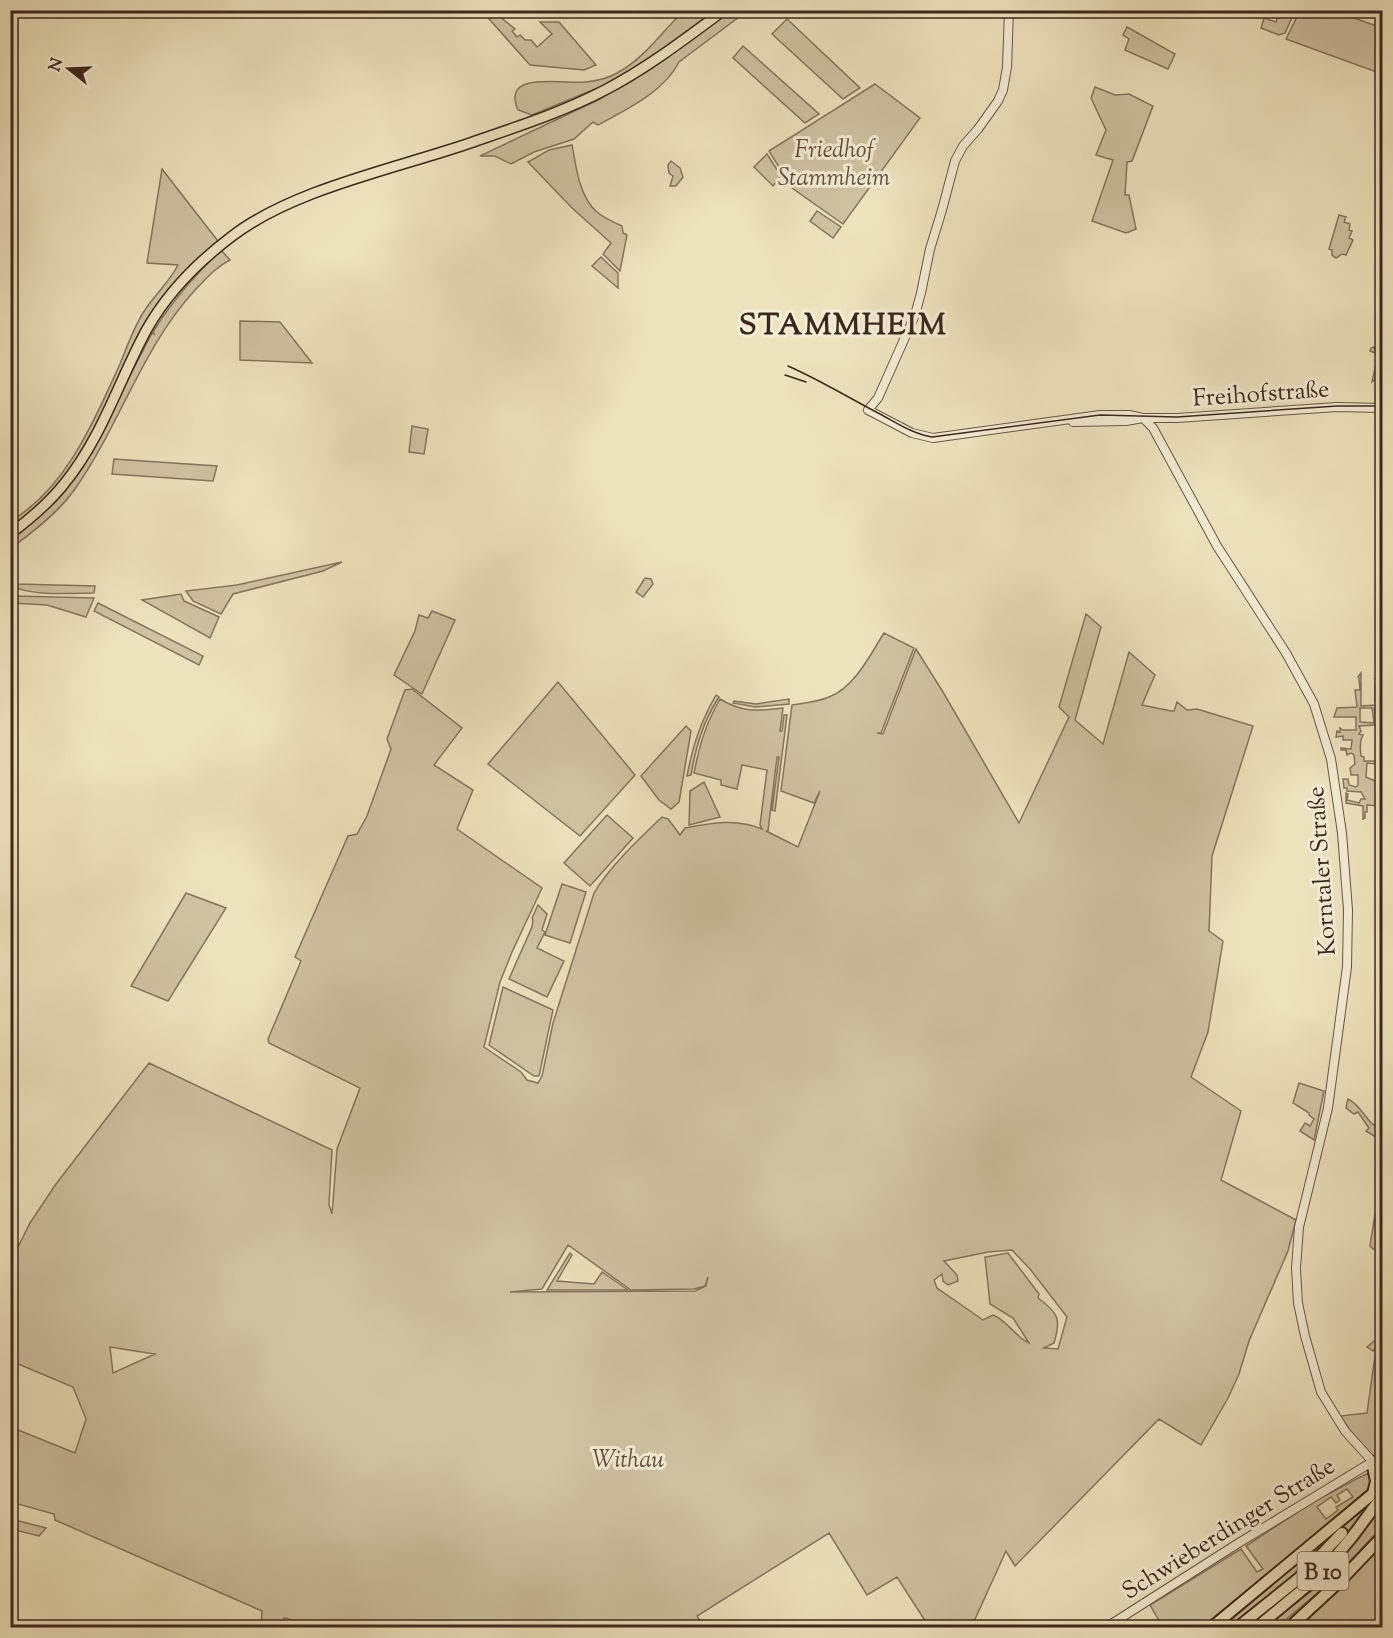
<svg xmlns="http://www.w3.org/2000/svg" width="1393" height="1638" font-family="'Sorts Mill Goudy',serif">
	<style>
		.green { fill: #cfc3a2; stroke: #867560; stroke-width: 1.5; fill-rule: evenodd }
		.lines { fill: none; stroke-linecap: round; stroke-linejoin: round }
		.highway-tunnel { stroke: #cabd9d; stroke-width: 10; stroke-dasharray: 10 5; stroke-linecap: butt }
		.minor-casing { stroke: #6a5646; stroke-width: 10 }
		.major-casing { stroke: #3e271e; stroke-width: 12 }
		.highway-casing { stroke: #3e271e; stroke-width: 14 }
		.minor { stroke: #f3edd4; stroke-width: 8 }
		.major { stroke: #ede3bd; stroke-width: 9 }
		.highway { stroke: #ede3bd; stroke-width: 10 }
		.tram { stroke: #3e271e; stroke-width: 1.5 }
		.labels { text-anchor: middle; stroke-width: 6; stroke-linejoin: round; paint-order: stroke }
		.shield { fill: #f3edd4; stroke: #746255; stroke-width: 1.5 }
		.shield-label { font-size: 22px; font-weight: bold; fill: #3e271e }
		.park-label { font-size: 24px; font-style: italic; fill: #624e3f; stroke: #f3edd4 }
		.street-label { font-size: 24px; fill: #3e271e; stroke: #f3edd4 }
		.district-label { font-size: 30px; font-weight: bold; letter-spacing: 1.5px; fill: #3e271e; stroke: #f3edd4 }
	</style>
	<rect width="100%" height="100%" fill="#ede3bd"/>
	<filter id="stains"><feTurbulence type="fractalNoise" baseFrequency=".00333" numOctaves="4"/><feColorMatrix values="0 0 0 0 .2 0 0 0 0 .09 0 0 0 0 .02 0 0 0 .5 -.17"/></filter>
	<radialGradient id="worn" r=".72"><stop offset=".6" stop-color="#630" stop-opacity="0"/><stop offset="1" stop-color="#630" stop-opacity=".3"/></radialGradient>
	<g class="green">
		<path d="M482,11H493L515,29L512,31L517,37L520,35L525,40H531L537,47L552,34L540,22H559L596,65L584,70L530,65Z"/>
		<path d="M684,11H719L655,57L617,80L532,115L518,110C500,69 566,85 586,82C595,81 609,78 617,73C644,59 662,31 684,11Z"/>
		<path d="M730,11H747L679,62C664,92 627,109 598,125L593,122L574,139L534,152L511,164L495,156H480L600,99L681,47Z"/>
		<path d="M1280,11H1295L1285,33L1279,35L1261,28L1264,18L1276,22Z"/>
		<path d="M1300,11H1335L1382,28V74L1286,39Z"/>
		<path d="M787,19L860,88L843,99L772,34Z"/>
		<path d="M1127,27L1175,54L1168,69L1125,50L1129,39L1123,35Z"/>
		<path d="M743,46L819,114L805,123L733,58Z"/>
		<path d="M875,84L920,118L843,224L792,188L769,151Z"/>
		<path d="M1095,87L1115,95L1129,94L1153,106L1132,161L1127,162L1125,195H1129L1136,229L1126,233L1092,221L1113,160L1096,155L1106,130L1091,98Z"/>
		<path d="M572,145C576,166 579,197 597,212C604,218 613,222 622,226L623,233L627,235L620,271L603,254L611,243L571,207L528,162L549,150Z"/>
		<path d="M767,154L781,176L773,186L754,167Z"/>
		<path d="M671,161L680,168L683,177L676,186H670L673,176L669,173L668,165Z"/>
		<path d="M162,169L221,245L171,295L74,471L11,534V521C67,487 94,421 120,364C127,347 133,329 143,313C153,296 169,283 178,265L147,263Z"/>
		<path d="M817,211L841,227L833,238L810,221Z"/>
		<path d="M1339,215L1346,217L1344,222L1350,224L1349,230L1352,231L1349,238L1353,240L1346,255L1342,254L1336,258L1332,255V250L1329,249Z"/>
		<path d="M221,250L230,260C216,267 207,278 196,289C142,347 120,425 75,489C59,512 33,532 11,548V541L59,498L83,467L152,333L154,334L153,332C172,301 194,276 221,250Z"/>
		<path d="M601,257L618,273V288L592,266Z"/>
		<path d="M240,321L280,322L312,363L240,360Z"/>
		<path d="M1374,347L1375,351L1382,354V379L1377,378L1372,382L1378,354L1370,351L1371,348Z"/>
		<path d="M412,426L428,429L424,454L409,452Z"/>
		<path d="M114,459L217,466L213,481L112,474Z"/>
		<path d="M342,562L323,571L233,594L221,614L193,601L186,591L237,585Z"/>
		<path d="M11,576L16,584L95,586L94,593C74,593 25,597 11,584Z"/>
		<path d="M645,578L651,579L653,584L643,597L636,592Z"/>
		<path d="M181,594L184,601L219,617L210,638L142,600Z"/>
		<path d="M15,596L94,598L86,617L47,605L11,603Z"/>
		<path d="M98,603L203,656L199,665L94,611Z"/>
		<path d="M432,611L455,620L422,694L394,675L415,631L419,615L428,618Z"/>
		<path d="M1086,614L1101,627L1075,720L1103,744L1129,652L1155,675L1142,705L1171,711H1174L1177,702L1187,710L1197,709L1253,726L1212,856L1209,931L1223,941L1208,1032L1191,1077L1241,1111L1221,1180L1296,1220L1288,1251L1249,1341L1239,1374L1228,1398L1201,1445L1159,1419L1015,1566L1006,1551L971,1628L929,1627L897,1577L867,1595L829,1533L697,1616L704,1627L325,1628L284,1618L283,1627H261L262,1611L55,1520L54,1514L11,1502V1427L75,1453L86,1419L73,1387L11,1361V1261L30,1223L56,1184L149,1063L332,1150L329,1205L332,1214L337,1149L360,1088L269,1043L268,1039L301,961L295,957L348,836L357,834L367,816L391,749L387,739L405,690L412,689L462,728L434,765L473,790L457,829L542,888L512,952L500,982L484,1047L521,1072L527,1080L538,1083L542,1076L553,1023L594,893C609,867 641,837 662,817L668,819L680,835L685,828C711,823 737,818 762,829L760,825L767,770L742,765L737,789L721,785V780L694,773C700,743 705,726 720,699C743,713 757,711 783,708L780,731H782L784,715H787L775,811L772,810L779,757H777L768,831H766L798,847L820,791L814,803L781,791L792,705C804,703 818,702 829,697C855,687 870,655 884,633L914,648L881,733H877L883,734L916,649L943,692L1019,823L1069,717L1059,707ZM568,1245L631,1290L694,1289L705,1286L708,1277L706,1286L695,1291L510,1292L542,1289ZM1012,1250L1030,1269L1067,1317L1058,1349L1044,1348L1054,1343C1061,1320 1059,1313 1038,1298L1039,1294L1008,1253L985,1257L990,1304L1013,1318L1029,1343C1015,1337 1007,1320 993,1315L983,1320L937,1288L934,1280L942,1274L943,1281L948,1285L958,1281L957,1275L944,1261L988,1252ZM110,1347L155,1354L113,1373Z"/>
		<path d="M1361,673V706L1377,705V702L1375,701V684L1379,682L1375,679L1382,678V709H1374L1375,712H1380L1381,722H1374L1372,708H1360V722L1375,723V725L1359,726L1361,731L1359,734L1363,735C1360,740 1360,749 1361,756L1364,757V761H1376V764L1367,763L1366,777L1375,781L1382,779L1375,801L1382,804V813L1379,811V806L1367,805V812H1365V818L1363,819V806L1346,803V793L1348,794L1347,800L1359,803L1361,799H1365L1361,792L1347,791V788H1344L1343,779H1348L1349,785L1356,787L1358,785V775H1351L1350,768L1355,764L1354,755L1351,753L1347,755L1346,750H1341V748L1351,749L1352,740H1343V736L1336,737L1337,731L1340,732V728L1342,730H1356V717H1334L1337,708L1357,707L1355,690H1360L1359,678L1358,677Z"/>
		<path d="M558,682L635,775L580,836L488,764Z"/>
		<path d="M716,695L719,697C703,722 696,746 691,775L687,776C693,745 700,723 716,695Z"/>
		<path d="M789,699V704L755,707L733,703L734,701L756,704Z"/>
		<path d="M686,726L691,731L679,802L671,809L659,800L641,776Z"/>
		<path d="M704,782L720,817L689,825L690,791Z"/>
		<path d="M607,815L633,838L590,886L564,863Z"/>
		<path d="M562,884L586,892L570,943L545,935Z"/>
		<path d="M186,893L226,908L168,1001L131,986Z"/>
		<path d="M538,905L547,914L542,930L545,932L537,948L564,961L547,997L509,979L532,927L533,920L532,918Z"/>
		<path d="M503,987L553,1010L539,1076H534L489,1045Z"/>
		<path d="M1299,1083L1324,1091L1314,1140L1300,1131L1305,1123L1310,1126L1314,1119L1309,1115V1113L1293,1103Z"/>
		<path d="M1348,1099C1363,1106 1367,1126 1382,1129V1138H1380V1134L1377,1133L1376,1137L1366,1131L1369,1128L1358,1112L1354,1114L1346,1108Z"/>
		<path d="M1375,1214L1382,1215V1250L1373,1249L1370,1246Z"/>
		<path d="M570,1253L572,1255L557,1281L594,1284L602,1272L628,1290H547Z"/>
		<path d="M1382,1320V1343L1373,1351L1367,1347L1379,1337Z"/>
		<path d="M1382,1347V1460C1368,1457 1349,1429 1340,1416L1367,1413L1375,1356L1378,1349Z"/>
		<path d="M1366,1474L1370,1475L1373,1487L1204,1627L1146,1628L1158,1619L1150,1605L1241,1549L1257,1572L1263,1569L1246,1546L1313,1502ZM1347,1489L1353,1497L1336,1507L1338,1510L1326,1519L1317,1507L1331,1497L1336,1503L1340,1500L1337,1495Z"/>
		<path d="M1382,1490V1505L1374,1500L1348,1535L1338,1527Z"/>
		<path d="M1382,1507V1527L1327,1585L1277,1627L1263,1628L1313,1590Z"/>
		<path d="M10,1519H11L46,1528L39,1536L11,1529Z"/>
		<path d="M1338,1529L1291,1581L1233,1627L1219,1628Z"/>
		<path d="M1382,1546V1627L1299,1628L1301,1626Z"/>
	</g>
	<g class="lines">
		<path class="highway-tunnel" d="M1342,1533L1363,1508L1382,1479"/>
		<g class="minor-casing">
			<g id="minor">
				<path d="M1009,10L1007,67L1003,90L998,101L978,129L963,146L955,161L942,210L930,249L921,293L915,315L878,398L868,410L912,433L933,438L1100,415H1129L1143,418L1153,428L1217,546L1286,653L1314,704L1331,759L1342,833L1348,910L1347,967L1328,1108L1299,1227L1296,1268L1298,1303L1305,1336L1321,1392L1345,1431L1382,1472"/>
				<path d="M1073,422L1126,421L1143,418H1177L1337,407L1382,408"/>
				<path d="M1105,1628L1237,1544L1372,1462"/>
			</g>
		</g>
		<g class="major-casing">
			<path id="major" d="M10,534C30,519 49,503 64,484C102,438 119,380 147,329C168,292 198,262 231,237C291,190 394,169 467,144C513,128 561,113 605,90C647,68 685,39 724,10"/>
		</g>
		<g class="highway-casing">
			<g id="highway">
				<path d="M1372,1462L1376,1481L1373,1494"/>
				<path d="M1211,1628L1382,1486"/>
				<path d="M1237,1628L1298,1579L1342,1533"/>
				<path d="M1256,1628L1320,1575L1352,1537L1378,1502"/>
				<path d="M1289,1628L1341,1580L1382,1537"/>
			</g>
		</g>
		<use href="#minor" class="minor"/>
		<use href="#major" class="major"/>
		<use href="#highway" class="highway"/>
		<g class="tram">
			<path d="M788,366C820,380 849,398 880,414C897,423 913,434 932,437L1100,415L1177,417L1337,406H1382"/>
			<path d="M785,375L806,382"/>
		</g>
	</g>
	<g class="labels">
		<rect class="shield" x="1297.5" y="1552" width="51" height="38" rx="4.5"/>
		<g class="shield-label">
			<text x="1323" y="1579">B 10</text>
		</g>
		<g class="park-label">
			<text x="834" y="157">Friedhof<tspan x="834" dy="28">Stammheim</tspan></text>
			<text x="628" y="1467">Withau</text>
		</g>
		<g class="street-label">
			<text transform="translate(1261 393) rotate(-4)" y="8">Freihofstraße</text>
			<text transform="translate(1321 871) rotate(-94)" y="8">Korntaler Straße</text>
			<text transform="translate(1228 1528) rotate(-32)" y="8">Schwieberdinger Straße</text>
		</g>
		<g class="district-label">
			<text x="843" y="334">STAMMHEIM</text>
		</g>
	</g>
	<rect width="1393" height="1638" fill="none" stroke="#ede3bd" stroke-width="36"/>
	<rect x="12" y="12" width="1369" height="1614" fill="none" stroke="#3e271e" stroke-width="3"/>
	<rect x="18" y="18" width="1357" height="1602" fill="none" stroke="#3e271e" stroke-width="1.5"/>
	<g transform="translate(69 69) rotate(288)" stroke="#f3edd4" stroke-width="4.5" paint-order="stroke">
	<path d="M0-4.5L10 22L0 15L-10 22Z" fill="#3e271e"/>
	<text y="-9" font-size="16" font-weight="bold" text-anchor="middle" fill="#3e271e">N</text>
	</g>
	<rect width="100%" height="100%" filter="url(#stains)"/>
	<rect width="100%" height="100%" fill="url(#worn)"/>
</svg>
